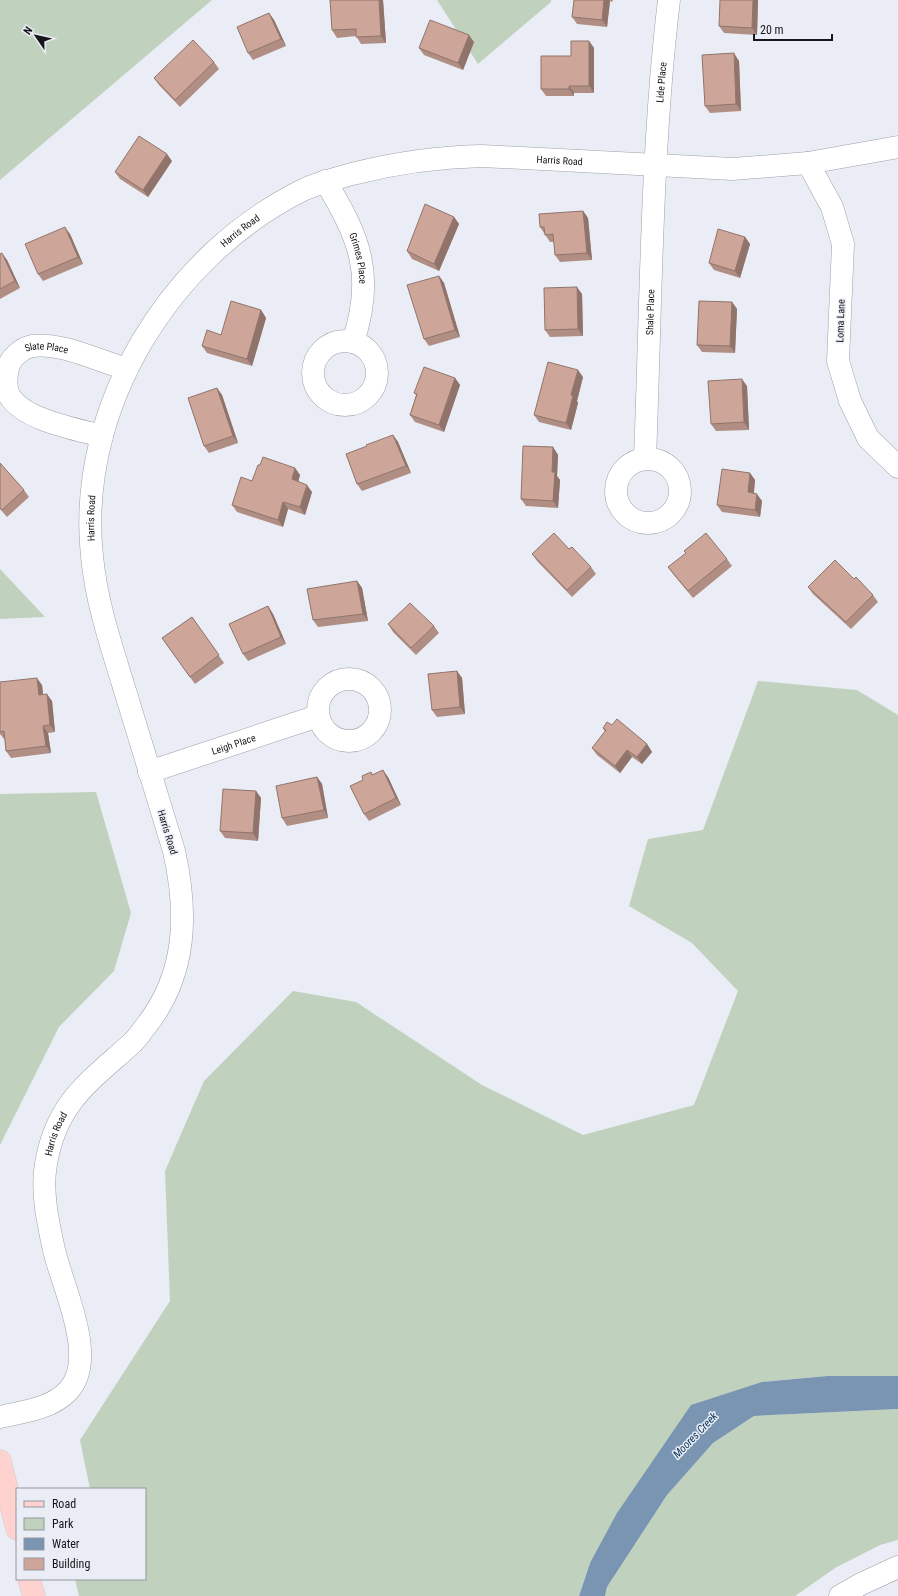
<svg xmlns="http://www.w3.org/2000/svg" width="898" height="1596" font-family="'Roboto Condensed',sans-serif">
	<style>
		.green { fill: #c0d1be }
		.water { fill: #7a95b1 }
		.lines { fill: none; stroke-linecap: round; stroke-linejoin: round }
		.minor-casing { stroke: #9da0a7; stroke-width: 23 }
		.major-casing { stroke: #ccc; stroke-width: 23 }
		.minor { stroke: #fff; stroke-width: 22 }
		.major { stroke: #fed2ce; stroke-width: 22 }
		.wall { fill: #b18e84 }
		.shaded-wall { fill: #90746b }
		.building { fill: #cea599; stroke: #90746b }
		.labels { text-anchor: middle; stroke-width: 3; stroke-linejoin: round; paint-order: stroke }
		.street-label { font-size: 10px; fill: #151619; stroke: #eaedf5 }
		.water-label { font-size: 11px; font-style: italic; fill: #063359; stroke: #eaedf5 }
	</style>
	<rect width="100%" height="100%" fill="#eaedf5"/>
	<g class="green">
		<path d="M0,0H212L0,180Z"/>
		<path d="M437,0H551V2L478,64Z"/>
		<path d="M0,569L45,617L0,619Z"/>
		<path d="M758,681L857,690L898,715V1376H827L762,1382L590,1563L579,1596H79L75,1579H145V1489H90L80,1440L170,1301L165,1171L204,1081L293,991L356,1002L482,1085L583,1135L694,1105L738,991L692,943L629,906L648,839L703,830Z"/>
		<path d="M96,792L131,913L114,971L59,1027L0,1145V794Z"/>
		<path d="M898,1409V1540L880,1545L835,1568L795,1596H605L607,1587L667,1495L713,1443L754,1416Z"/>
	</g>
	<path class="water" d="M827,1376H898V1409L754,1416L713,1443L667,1495L607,1587L605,1596H579L590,1563L617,1513L691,1405L762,1382Z"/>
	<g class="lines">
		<g class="minor-casing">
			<g id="minor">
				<path d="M808,163L832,207L843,244L838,361L850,401L868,438L898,467"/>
				<path id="s1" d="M325,181C360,237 375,276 353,342"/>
				<circle cx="345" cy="373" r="32"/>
				<path id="s2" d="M102,436C76,429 23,420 9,395C5,386 6,377 8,368C10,358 22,348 32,346C61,342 98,361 127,369"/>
				<path id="s3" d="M645,458C651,307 651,150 669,0"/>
				<circle cx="648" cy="491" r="32"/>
				<circle cx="349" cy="710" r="31"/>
				<path id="s4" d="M149,772L318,716"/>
				<path id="s5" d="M0,1417C22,1412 51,1409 68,1391C99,1359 62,1286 54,1250C48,1223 41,1191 46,1164C56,1103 89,1082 131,1044C137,1039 141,1032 146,1026C187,974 188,913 174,851C157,796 140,740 123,684C110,642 96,600 92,556C76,407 171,255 303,190C318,183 335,179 352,174C395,163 438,157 482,156L733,169L808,163L898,147"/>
				<path d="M840,1596L861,1584L898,1567"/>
			</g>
		</g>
		<g class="major-casing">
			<g id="major">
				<path d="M0,1461L17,1529"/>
				<path d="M29,1579L34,1596"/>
			</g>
		</g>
		<use href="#minor" class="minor"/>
		<use href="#major" class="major"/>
	</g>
	<g class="wall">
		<path d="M383,0L386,43L361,44L356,36L337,38L332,30Z"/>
		<path d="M574,0H613L612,2L610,1L607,27L577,24L572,17Z"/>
		<path d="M758,0L757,35L724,33L719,26Z"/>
		<path d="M269,13L274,20L286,46L253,60L248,53Z"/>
		<path d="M589,41L594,48V93H574V96H546L541,89L571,56Z"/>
		<path d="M474,42L463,70L424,55L419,48Z"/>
		<path d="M739,61L741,111L710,113L705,106Z"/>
		<path d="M214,62L219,69L180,107L159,85L154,78Z"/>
		<path d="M172,161L148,197L120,179L115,172Z"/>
		<path d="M583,211L588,218L592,260L560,262L555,255L554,242H550L540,227Z"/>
		<path d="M454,217L459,224L439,271L412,259L407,251Z"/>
		<path d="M70,234L83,264L43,281L38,274Z"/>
		<path d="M745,237L750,244L740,278L714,270L709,263Z"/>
		<path d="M0,254L7,260L20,288L0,299Z"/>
		<path d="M439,276L444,283L460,337L429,346L424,339Z"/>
		<path d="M582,294L583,336L550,337L545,330Z"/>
		<path d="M732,302L737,309L735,353L702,352L697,345Z"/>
		<path d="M261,310L266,318L252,366L207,353L202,346L221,335Z"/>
		<path d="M583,377L577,401L578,403L571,430L539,422L534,415Z"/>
		<path d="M455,378L460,385L444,432L415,422L410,415L416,395L414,393Z"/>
		<path d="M747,386L749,430L716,431L711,424Z"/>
		<path d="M217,388L222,395L238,443L209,453L204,446Z"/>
		<path d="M393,435L398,442L411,473L362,491L357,484L367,446Z"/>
		<path d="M553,447L558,455L557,476L560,480L558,508L526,506L521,499Z"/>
		<path d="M0,463L24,490L29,497L7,517L0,509Z"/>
		<path d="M260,465L295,468L300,475L298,482L312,492L305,515L288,509L283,527L237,512L232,505L252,481Z"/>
		<path d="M750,473L755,480L754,493L762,501L760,517L722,512L717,505Z"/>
		<path d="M569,549L591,567L596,574L572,597L537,561L532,554Z"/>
		<path d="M727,559L732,566L693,598L673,574L668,567Z"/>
		<path d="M854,579L873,595L878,602L851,629L813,594L808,587Z"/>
		<path d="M357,581L362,588L368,621L318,627L313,620Z"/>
		<path d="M268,606L273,614L286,644L248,661L243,654Z"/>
		<path d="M192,617L224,663L195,684L162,638Z"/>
		<path d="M388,624L434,626L439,633L416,655L393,632Z"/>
		<path d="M457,671L462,678L465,714L437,717L432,710Z"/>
		<path d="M42,685L43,695L52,701L55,732L48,733L51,753L11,758L6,751L5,739H4L0,734V701Z"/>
		<path d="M612,725L647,744L652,752L642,764L632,757L620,773L597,755L592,748L605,732L603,728Z"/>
		<path d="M371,772L373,775L388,777L401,805L369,821L364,814L363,780Z"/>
		<path d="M317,777L322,784L328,818L287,826L282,818Z"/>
		<path d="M256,791L261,798L258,841L225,838L220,831Z"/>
	</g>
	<g class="shaded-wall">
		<path d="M379,0H383L386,43L381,36Z"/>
		<path d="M604,0H609L610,1L607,27L602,20Z"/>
		<path d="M753,0H758L757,35L752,28Z"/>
		<path d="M269,13L274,20L286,46L281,39Z"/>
		<path d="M469,35L474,42L463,70L458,63Z"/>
		<path d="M589,41L594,48V93L589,86Z"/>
		<path d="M734,53L739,61L741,111L736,104Z"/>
		<path d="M569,86L574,93V96L569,89Z"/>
		<path d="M167,154L172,161L148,197L143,190Z"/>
		<path d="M583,211L588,218L592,260L587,253Z"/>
		<path d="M454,217L459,224L439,271L434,264Z"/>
		<path d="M65,227L70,234L83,264L78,257Z"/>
		<path d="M745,237L750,244L740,278L735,271Z"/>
		<path d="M2,253L7,260L20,288L15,281Z"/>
		<path d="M439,276L444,283L460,337L455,330Z"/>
		<path d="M577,287L582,294L583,336L578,329Z"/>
		<path d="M732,302L737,309L735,353L730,346Z"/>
		<path d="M261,310L266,318L252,366L247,359Z"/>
		<path d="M578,370L583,377L577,401L578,403L571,430L566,423L571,395Z"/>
		<path d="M455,378L460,385L444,432L439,425Z"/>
		<path d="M742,379L747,386L749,430L744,422Z"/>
		<path d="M217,388L222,395L238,443L233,436Z"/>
		<path d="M393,435L398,442L411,473L406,466Z"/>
		<path d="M553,447L558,455L557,476L560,480L558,508L553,501L552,472Z"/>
		<path d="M295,468L300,475L297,486L292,479Z"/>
		<path d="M750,473L755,480L753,500L748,492Z"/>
		<path d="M307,485L312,492L305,515L300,507Z"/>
		<path d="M757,494L762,501L760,517L755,510Z"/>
		<path d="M283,502L288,509L283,527L278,520Z"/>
		<path d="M357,581L362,588L368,621L363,614Z"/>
		<path d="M268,606L273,614L286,644L281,637Z"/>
		<path d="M457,671L462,678L465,714L460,707Z"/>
		<path d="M37,678L42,685L44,702L39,695Z"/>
		<path d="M47,694L52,701L55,732L50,725Z"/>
		<path d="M43,726L48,733L51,753L46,746Z"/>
		<path d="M647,744L652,752L642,764L637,757Z"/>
		<path d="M627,750L632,757L620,773L615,766Z"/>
		<path d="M383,770L388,777L401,805L396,798Z"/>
		<path d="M317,777L322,784L328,818L324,810Z"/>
		<path d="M256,791L261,798L258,841L253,833Z"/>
	</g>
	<g class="building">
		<path d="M330,0H379L381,36L356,37V29L332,30Z"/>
		<path d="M574,0H604L602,20L572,17Z"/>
		<path d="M720,0H753L752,28L719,26Z"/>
		<path d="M269,13L281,39L248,53L237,27Z"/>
		<path d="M430,20L469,35L458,63L419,48Z"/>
		<path d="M193,40L214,62L175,100L154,78Z"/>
		<path d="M571,41H589V86H569V89H541V56H571Z"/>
		<path d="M734,53L736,104L705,106L702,55Z"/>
		<path d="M139,136L167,154L143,190L115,172Z"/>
		<path d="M425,204L454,217L434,264L407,251Z"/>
		<path d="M583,211L587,253L555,255L553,234L545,235L544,227H540L539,214Z"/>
		<path d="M65,227L78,257L38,274L25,244Z"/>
		<path d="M718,229L745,237L735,271L709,263Z"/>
		<path d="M2,253L15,281L0,289V254Z"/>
		<path d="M439,276L455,330L424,339L407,285Z"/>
		<path d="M577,287L578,329L545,330L544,288Z"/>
		<path d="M231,301L261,310L247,359L202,346L207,330L221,335Z"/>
		<path d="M699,301L732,302L730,346L697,345Z"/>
		<path d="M548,362L578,370L571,395L573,396L566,423L534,415Z"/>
		<path d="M424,367L455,378L439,425L410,415L417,394L414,393Z"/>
		<path d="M742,379L744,422L711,424L708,381Z"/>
		<path d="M217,388L233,436L204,446L188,398Z"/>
		<path d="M393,435L406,466L357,484L346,454L367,446L366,445Z"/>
		<path d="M523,446L553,447L552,472H555L553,501L521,499Z"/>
		<path d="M263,457L295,468L292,479L307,485L300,507L283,502L278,520L232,505L241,477L252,481L258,465H260Z"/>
		<path d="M0,463L24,490L2,510L0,508Z"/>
		<path d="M722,469L750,473L748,492L757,494L755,510L717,505Z"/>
		<path d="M554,533L569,549L572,547L591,567L567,590L532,554Z"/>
		<path d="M706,533L727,559L688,591L668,567L686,553L684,551Z"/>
		<path d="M835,560L854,579L856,577L873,595L846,622L808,587Z"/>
		<path d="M357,581L363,614L313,620L307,589Z"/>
		<path d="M410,603L434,626L411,648L388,624Z"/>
		<path d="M268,606L281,637L243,654L229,624Z"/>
		<path d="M192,617L219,655L190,677L162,638Z"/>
		<path d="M457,671L460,707L432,710L428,674Z"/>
		<path d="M37,678L39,695L47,694L50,725L43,726L46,746L6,751L4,731L0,732V682Z"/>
		<path d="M617,719L647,744L637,757L627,750L615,766L592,748L606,730L603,728L607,722L612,725Z"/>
		<path d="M383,770L396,798L364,814L350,786L363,780L362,776L371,772L372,775Z"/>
		<path d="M317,777L324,810L282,818L276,786Z"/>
		<path d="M223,789L256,791L253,833L220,831Z"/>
	</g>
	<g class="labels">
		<g class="street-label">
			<text dy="4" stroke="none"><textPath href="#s3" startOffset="376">Lide Place</textPath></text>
			<text dy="4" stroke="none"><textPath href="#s5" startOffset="1682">Harris Road</textPath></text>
			<text dy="4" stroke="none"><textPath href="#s5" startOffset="1346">Harris Road</textPath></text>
			<text dy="4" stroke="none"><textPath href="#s1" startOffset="85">Grimes Place</textPath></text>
			<text dy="4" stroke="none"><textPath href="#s3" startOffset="146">Shale Place</textPath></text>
			<text transform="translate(840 321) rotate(-88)" y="4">Loma Lane</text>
			<text dy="4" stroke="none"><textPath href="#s2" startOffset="180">Slate Place</textPath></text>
			<text dy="4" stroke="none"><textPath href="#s5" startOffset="1011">Harris Road</textPath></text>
			<text dy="4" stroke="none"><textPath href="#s4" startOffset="89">Leigh Place</textPath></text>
			<text transform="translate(168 832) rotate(73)" y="4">Harris Road</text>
			<text dy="4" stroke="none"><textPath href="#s5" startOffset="340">Harris Road</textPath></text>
		</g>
		<g class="water-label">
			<text transform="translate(695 1435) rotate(-46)" y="4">Moores Creek</text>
		</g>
	</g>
	<rect x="16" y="1488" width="130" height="92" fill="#eaedf5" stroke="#95979d"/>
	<rect x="24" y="1501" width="20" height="6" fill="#fed2ce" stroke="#95979d"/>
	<text x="52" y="1508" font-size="12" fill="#151619">Road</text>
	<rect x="24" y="1518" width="20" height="12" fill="#c0d1be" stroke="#95979d"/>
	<text x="52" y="1528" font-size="12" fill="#151619">Park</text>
	<rect x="24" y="1538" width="20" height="12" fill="#7a95b1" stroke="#95979d"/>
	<text x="52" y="1548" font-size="12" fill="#151619">Water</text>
	<rect x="24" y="1558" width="20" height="12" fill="#cea599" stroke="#95979d"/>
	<text x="52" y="1568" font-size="12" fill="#151619">Building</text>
	<g transform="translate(36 36) rotate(304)" stroke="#eaedf5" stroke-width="3" paint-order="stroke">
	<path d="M0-3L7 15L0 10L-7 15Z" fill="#151619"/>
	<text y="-6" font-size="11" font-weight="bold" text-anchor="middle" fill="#151619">N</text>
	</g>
	<path d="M754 34v6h78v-6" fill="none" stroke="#151619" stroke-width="2"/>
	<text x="760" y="34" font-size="12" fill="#151619" stroke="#eaedf5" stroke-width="3" paint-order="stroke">20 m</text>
</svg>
